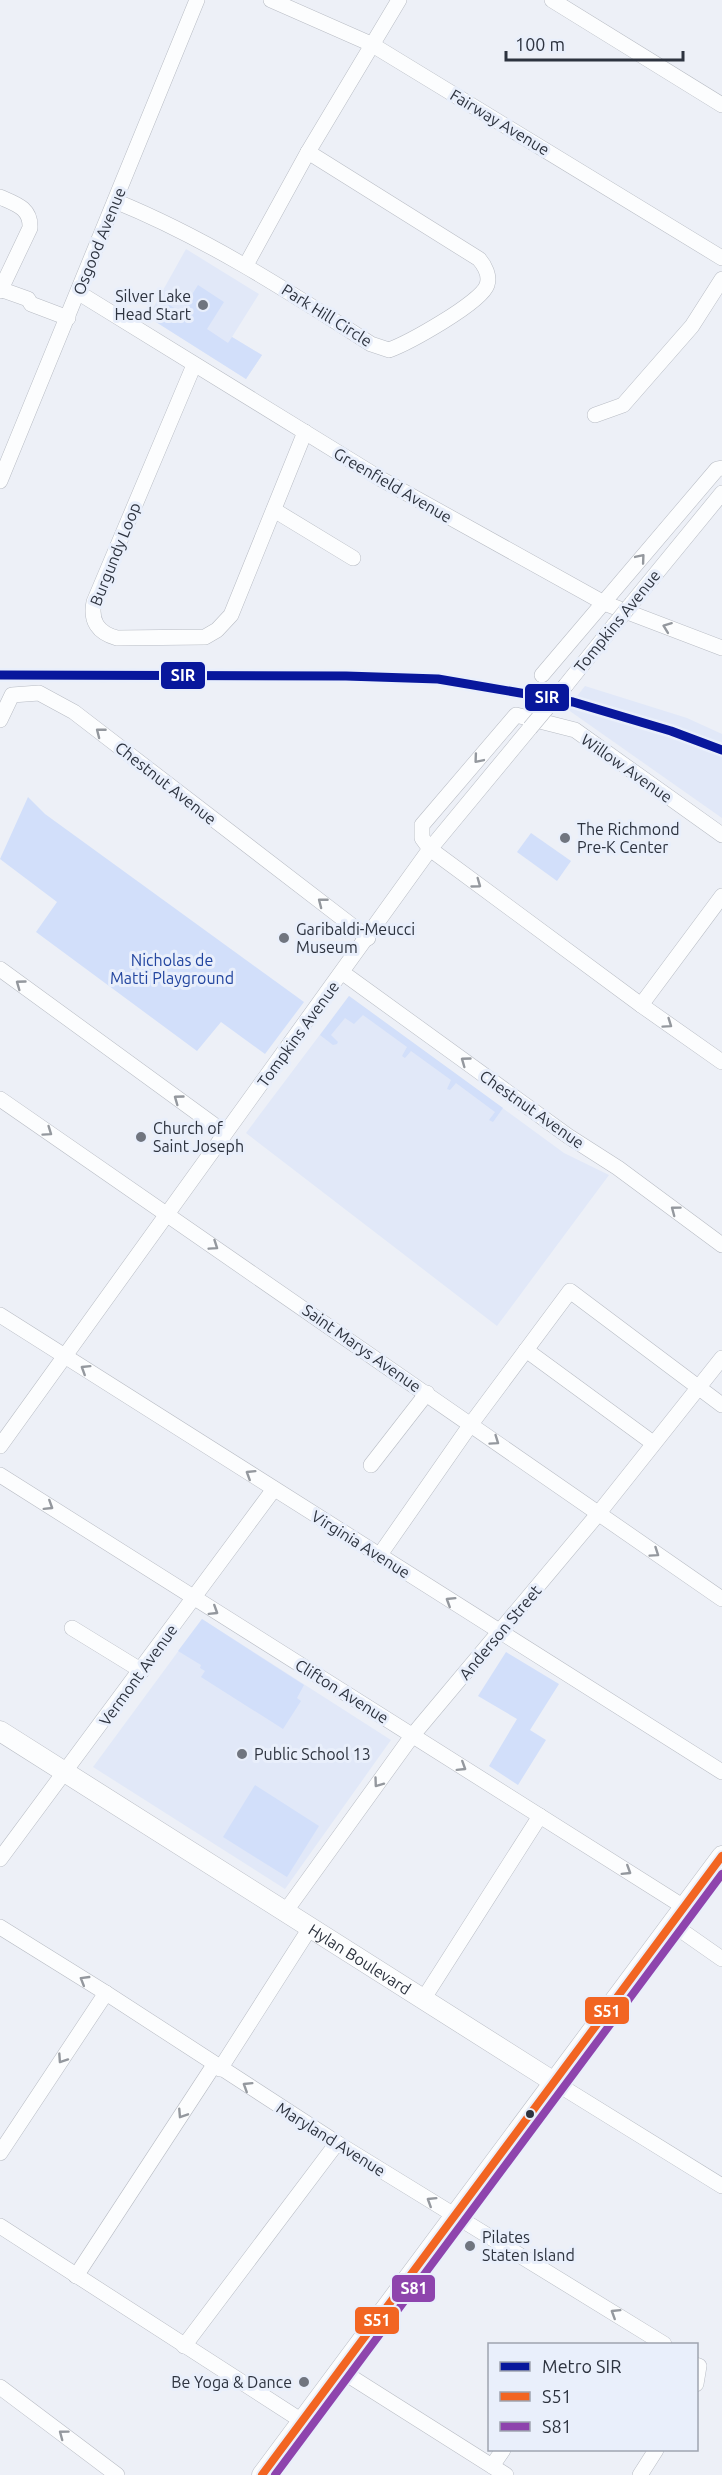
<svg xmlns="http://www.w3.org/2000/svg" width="722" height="2475" font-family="Ubuntu,sans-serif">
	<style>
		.built { fill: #e1e8f8 }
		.green { fill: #d2dffa }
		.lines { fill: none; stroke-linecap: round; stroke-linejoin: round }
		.minor-casing { stroke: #b8bcc4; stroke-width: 16 }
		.major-casing { stroke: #b8bcc4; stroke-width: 21 }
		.minor { stroke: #fcfdfe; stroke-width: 15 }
		.major { stroke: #fcfdfe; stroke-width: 20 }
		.minor-bridge-casing { stroke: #b8bcc4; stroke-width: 16; stroke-linecap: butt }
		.minor-bridge { stroke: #fcfdfe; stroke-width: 15 }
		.bus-1-casing { stroke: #e9effb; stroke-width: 12 }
		.bus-2-casing { stroke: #e9effb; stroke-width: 12 }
		.bus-1 { stroke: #f26522; stroke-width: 8 }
		.bus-2 { stroke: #8e44ad; stroke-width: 8 }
		.metro-1-casing { stroke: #e9effb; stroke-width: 14 }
		.metro-1 { stroke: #08179c; stroke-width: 9 }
		.oneway { stroke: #94989e }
		.poi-dot { fill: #70757f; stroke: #e9effb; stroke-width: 2 }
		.bus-dot { fill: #2d333f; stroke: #e9effb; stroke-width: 2 }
		.labels { text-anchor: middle; stroke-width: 6; stroke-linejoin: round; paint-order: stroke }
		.street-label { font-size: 16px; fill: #2d333f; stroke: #e9effb }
		.poi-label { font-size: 16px; fill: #2d333f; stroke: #e9effb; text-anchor: start }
		.park-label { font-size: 16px; fill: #22459f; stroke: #e9effb }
		.line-badge { stroke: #e9effb; stroke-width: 2 }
		.badge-label { font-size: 16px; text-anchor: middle; font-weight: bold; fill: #fff }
	</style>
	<rect width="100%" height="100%" fill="#edf0f7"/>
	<g class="built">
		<path d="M186,249L259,294L232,337L262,355L246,379L148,317Z"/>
		<path d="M585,686L687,718L722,734V818L567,709Z"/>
		<path d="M349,996L564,1153L609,1175L497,1326L246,1133Z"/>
		<path d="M202,1619L391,1740L285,1889L93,1767Z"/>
	</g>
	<g class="green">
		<path d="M198,285L224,302L207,329L228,343L232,337L262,355L246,379L156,322L166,303L181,312Z"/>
		<path d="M28,797L45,814L304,1002L265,1054L221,1022L197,1051L36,932L57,902L0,859Z"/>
		<path d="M531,833L571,861L557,881L517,852Z"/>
		<path d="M349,996L503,1108L493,1122L489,1120L495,1112L456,1083L450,1090L447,1089L451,1080L411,1051L405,1058L402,1056L407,1047L363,1015L354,1024L345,1018L331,1035L338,1042L337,1044L333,1045L320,1035Z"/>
		<path d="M202,1619L304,1685L297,1698L301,1701L283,1729L201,1677L205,1671L200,1668L201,1665L178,1651Z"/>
		<path d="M506,1652L559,1684L530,1730L546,1740L518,1785L489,1766L517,1719L478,1696Z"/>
		<path d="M255,1785L319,1826L287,1877L223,1837Z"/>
	</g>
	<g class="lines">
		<g class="minor-casing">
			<g id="minor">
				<path d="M271,0L371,44L722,258"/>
				<path d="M552,0L722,105"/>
				<path d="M0,197C16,204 31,208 30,228L0,291"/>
				<path d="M115,201C206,238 288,291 371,344L389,350C408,343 481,303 487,285C490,276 485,266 479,259L308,152"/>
				<path d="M246,265L308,152L399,0"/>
				<path d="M0,289L28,299L31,304L68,318"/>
				<path d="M79,293L381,479L604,603L722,648"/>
				<path d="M194,365L94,602C90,621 98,633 117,638L205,637L217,630L231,615L305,432"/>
				<path d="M595,415L623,405L692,326L722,279"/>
				<path d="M0,481L197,0"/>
				<path d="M274,510L353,558"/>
				<path d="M632,603L722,493"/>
				<path d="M542,675L717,469L722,468"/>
				<path d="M566,685L615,624"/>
				<path d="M0,720L12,695L39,693L74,712L368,938"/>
				<path d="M722,835L575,730L516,715L422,825V838L430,849L641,1005L722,1062"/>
				<path d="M0,969L225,1133"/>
				<path d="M343,973L568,1136L618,1168L722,1245"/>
				<path d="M641,1005L722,896"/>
				<path d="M0,1099L722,1599"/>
				<path d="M0,1315L722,1772"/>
				<path d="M526,1350L653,1443"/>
				<path d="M0,1446L430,849L530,728"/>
				<path d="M371,1465L427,1393"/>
				<path d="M0,1475L684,1907"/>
				<path d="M379,1556L471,1424L570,1291L722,1405"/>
				<path d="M72,1628L142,1671"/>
				<path d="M0,1859L274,1489"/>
				<path d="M285,1912L412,1736L598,1514L722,1358"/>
				<path d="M672,1924L722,1959"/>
				<path d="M0,1927L106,1993L337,2143L664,2344"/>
				<path d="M424,1998L540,1816"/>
				<path d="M220,2069L310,1928"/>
				<path d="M554,2082L722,2186"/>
				<path d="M0,2153L106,1993"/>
				<path d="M0,2226L302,2421"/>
				<path d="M76,2276L214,2065"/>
				<path d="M184,2346L337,2143"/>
				<path d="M696,2365L699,2366L696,2384"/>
				<path d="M340,2370L506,2475"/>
				<path d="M0,2387L117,2475"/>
				<path d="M492,2466L503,2450"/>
				<path d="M640,2475L656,2450"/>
			</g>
		</g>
		<g class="major-casing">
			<g id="major">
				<path id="s1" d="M0,1731L554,2082"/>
				<path d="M262,2475L722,1856"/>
			</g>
		</g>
		<use href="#minor" class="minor"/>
		<use href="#major" class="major"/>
		<g class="minor-bridge-casing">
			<g id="minor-bridge">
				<path d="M615,624L632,603"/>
				<path d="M530,728L566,685"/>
			</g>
		</g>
		<use href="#minor-bridge" class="minor-bridge"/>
		<g class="bus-1-casing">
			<path id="bus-1" d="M262,2475L722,1856"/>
		</g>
		<g class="bus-2-casing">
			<path id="bus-2" d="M275,2475L722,1874"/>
		</g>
		<use href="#bus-1" class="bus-1"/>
		<use href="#bus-2" class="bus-2"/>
		<g class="metro-1-casing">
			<path id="metro-1" d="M0,675L346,676L438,679L573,702L671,731L722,750"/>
		</g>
		<use href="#metro-1" class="metro-1"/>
	</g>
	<defs><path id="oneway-chevron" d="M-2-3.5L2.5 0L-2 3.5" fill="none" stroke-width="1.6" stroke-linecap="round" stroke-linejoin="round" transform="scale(1.5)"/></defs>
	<g class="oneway">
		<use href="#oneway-chevron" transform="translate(641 558) rotate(-50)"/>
		<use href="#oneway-chevron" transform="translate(667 627) rotate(-159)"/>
		<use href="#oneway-chevron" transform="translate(100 732) rotate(-142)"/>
		<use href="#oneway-chevron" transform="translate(478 759) rotate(130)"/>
		<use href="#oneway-chevron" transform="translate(477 884) rotate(36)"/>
		<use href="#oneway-chevron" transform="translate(322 902) rotate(-142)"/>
		<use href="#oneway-chevron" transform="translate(20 984) rotate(-144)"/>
		<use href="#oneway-chevron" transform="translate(668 1024) rotate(35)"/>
		<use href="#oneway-chevron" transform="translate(465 1061) rotate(-144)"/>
		<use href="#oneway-chevron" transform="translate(178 1099) rotate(-144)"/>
		<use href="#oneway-chevron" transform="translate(48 1132) rotate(35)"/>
		<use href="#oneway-chevron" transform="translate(675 1210) rotate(-143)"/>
		<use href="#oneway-chevron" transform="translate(214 1246) rotate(34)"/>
		<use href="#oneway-chevron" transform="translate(85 1369) rotate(-148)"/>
		<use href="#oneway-chevron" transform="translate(495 1441) rotate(35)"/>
		<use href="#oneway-chevron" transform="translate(250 1474) rotate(-148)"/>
		<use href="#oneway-chevron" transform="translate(49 1506) rotate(32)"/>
		<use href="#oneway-chevron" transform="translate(655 1553) rotate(34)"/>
		<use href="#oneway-chevron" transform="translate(450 1601) rotate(-148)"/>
		<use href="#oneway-chevron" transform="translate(214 1611) rotate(32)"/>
		<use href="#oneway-chevron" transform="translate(462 1767) rotate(32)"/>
		<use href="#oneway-chevron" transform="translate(378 1783) rotate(126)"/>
		<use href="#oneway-chevron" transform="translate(627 1871) rotate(32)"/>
		<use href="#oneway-chevron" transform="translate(84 1980) rotate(-149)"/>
		<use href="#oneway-chevron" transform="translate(62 2059) rotate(124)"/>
		<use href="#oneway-chevron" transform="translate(247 2086) rotate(-148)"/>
		<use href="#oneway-chevron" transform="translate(182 2114) rotate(123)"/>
		<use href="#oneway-chevron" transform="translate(431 2201) rotate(-148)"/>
		<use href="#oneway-chevron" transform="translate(615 2313) rotate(-148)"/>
		<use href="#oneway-chevron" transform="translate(63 2434) rotate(-143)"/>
	</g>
	<g class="poi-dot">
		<circle cx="203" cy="305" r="6"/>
		<circle cx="565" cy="838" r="6"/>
		<circle cx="284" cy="938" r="6"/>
		<circle cx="141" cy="1137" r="6"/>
		<circle cx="242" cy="1754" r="6"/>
		<circle cx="470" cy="2246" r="6"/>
		<circle cx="304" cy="2382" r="6"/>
	</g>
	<circle class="bus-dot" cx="530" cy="2114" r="5"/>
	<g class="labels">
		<g class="street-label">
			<text transform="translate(500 122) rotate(31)" y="6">Fairway Avenue</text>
			<text transform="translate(99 241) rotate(-68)" y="6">Osgood Avenue</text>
			<text transform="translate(327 315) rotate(32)" y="6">Park Hill Circle</text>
			<text transform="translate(393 485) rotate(30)" y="6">Greenfield Avenue</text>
			<text transform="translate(115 554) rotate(-68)" y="6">Burgundy Loop</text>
			<text transform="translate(617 621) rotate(-51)" y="6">Tompkins Avenue</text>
			<text transform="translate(627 768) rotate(35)" y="6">Willow Avenue</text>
			<text transform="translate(166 783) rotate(38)" y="6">Chestnut Avenue</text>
			<text transform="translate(298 1034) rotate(-54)" y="6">Tompkins Avenue</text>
			<text transform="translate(532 1109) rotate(35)" y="6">Chestnut Avenue</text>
			<text transform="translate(362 1348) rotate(35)" y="6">Saint Marys Avenue</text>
			<text transform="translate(361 1544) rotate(32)" y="6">Virginia Avenue</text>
			<text transform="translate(500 1632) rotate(-50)" y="6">Anderson Street</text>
			<text transform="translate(138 1675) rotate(-54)" y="6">Vermont Avenue</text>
			<text transform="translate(342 1691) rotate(32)" y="6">Clifton Avenue</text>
			<text dy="6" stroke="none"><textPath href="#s1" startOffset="426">Hylan Boulevard</textPath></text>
			<text transform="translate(331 2139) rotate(32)" y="6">Maryland Avenue</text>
		</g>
		<g class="poi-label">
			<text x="191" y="302" text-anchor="end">Silver Lake<tspan x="191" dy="18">Head Start</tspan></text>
			<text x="577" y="835">The Richmond<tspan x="577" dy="18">Pre-K Center</tspan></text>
			<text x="296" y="935">Garibaldi-Meucci<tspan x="296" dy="18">Museum</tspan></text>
			<text x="153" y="1134">Church of<tspan x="153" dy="18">Saint Joseph</tspan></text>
			<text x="254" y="1760">Public School 13</text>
			<text x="482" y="2243">Pilates<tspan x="482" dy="18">Staten Island</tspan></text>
			<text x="292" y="2388" text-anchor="end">Be Yoga &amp; Dance</text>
		</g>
		<g class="park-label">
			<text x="172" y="966">Nicholas de<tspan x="172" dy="18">Matti Playground</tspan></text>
		</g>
	</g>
	<g class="line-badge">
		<rect x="160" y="661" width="46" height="29" rx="6" fill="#08179c"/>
		<rect x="524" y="683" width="46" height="29" rx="6" fill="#08179c"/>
		<rect x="584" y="1996" width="46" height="29" rx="6" fill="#f26522"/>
		<rect x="391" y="2274" width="45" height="29" rx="6" fill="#8e44ad"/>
		<rect x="354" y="2306" width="46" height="29" rx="6" fill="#f26522"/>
	</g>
	<g class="badge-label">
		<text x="183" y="681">SIR</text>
		<text x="547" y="703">SIR</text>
		<text x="607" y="2017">S51</text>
		<text x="414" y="2294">S81</text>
		<text x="377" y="2326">S51</text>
	</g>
	<rect x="488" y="2343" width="210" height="108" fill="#e9effb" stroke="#9ea4b0" stroke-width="1.5"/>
	<rect x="500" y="2362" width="30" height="9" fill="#08179c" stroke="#9ea4b0" stroke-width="1.5"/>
	<text x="542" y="2373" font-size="18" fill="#2d333f">Metro SIR</text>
	<rect x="500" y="2392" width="30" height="9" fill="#f26522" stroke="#9ea4b0" stroke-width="1.5"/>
	<text x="542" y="2403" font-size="18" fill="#2d333f">S51</text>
	<rect x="500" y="2422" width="30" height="9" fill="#8e44ad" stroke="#9ea4b0" stroke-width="1.5"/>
	<text x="542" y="2433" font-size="18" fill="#2d333f">S81</text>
	<path d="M506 51v9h177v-9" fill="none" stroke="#2d333f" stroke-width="3"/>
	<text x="515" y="51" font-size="18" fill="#2d333f" stroke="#e9effb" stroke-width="4.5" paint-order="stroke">100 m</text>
</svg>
